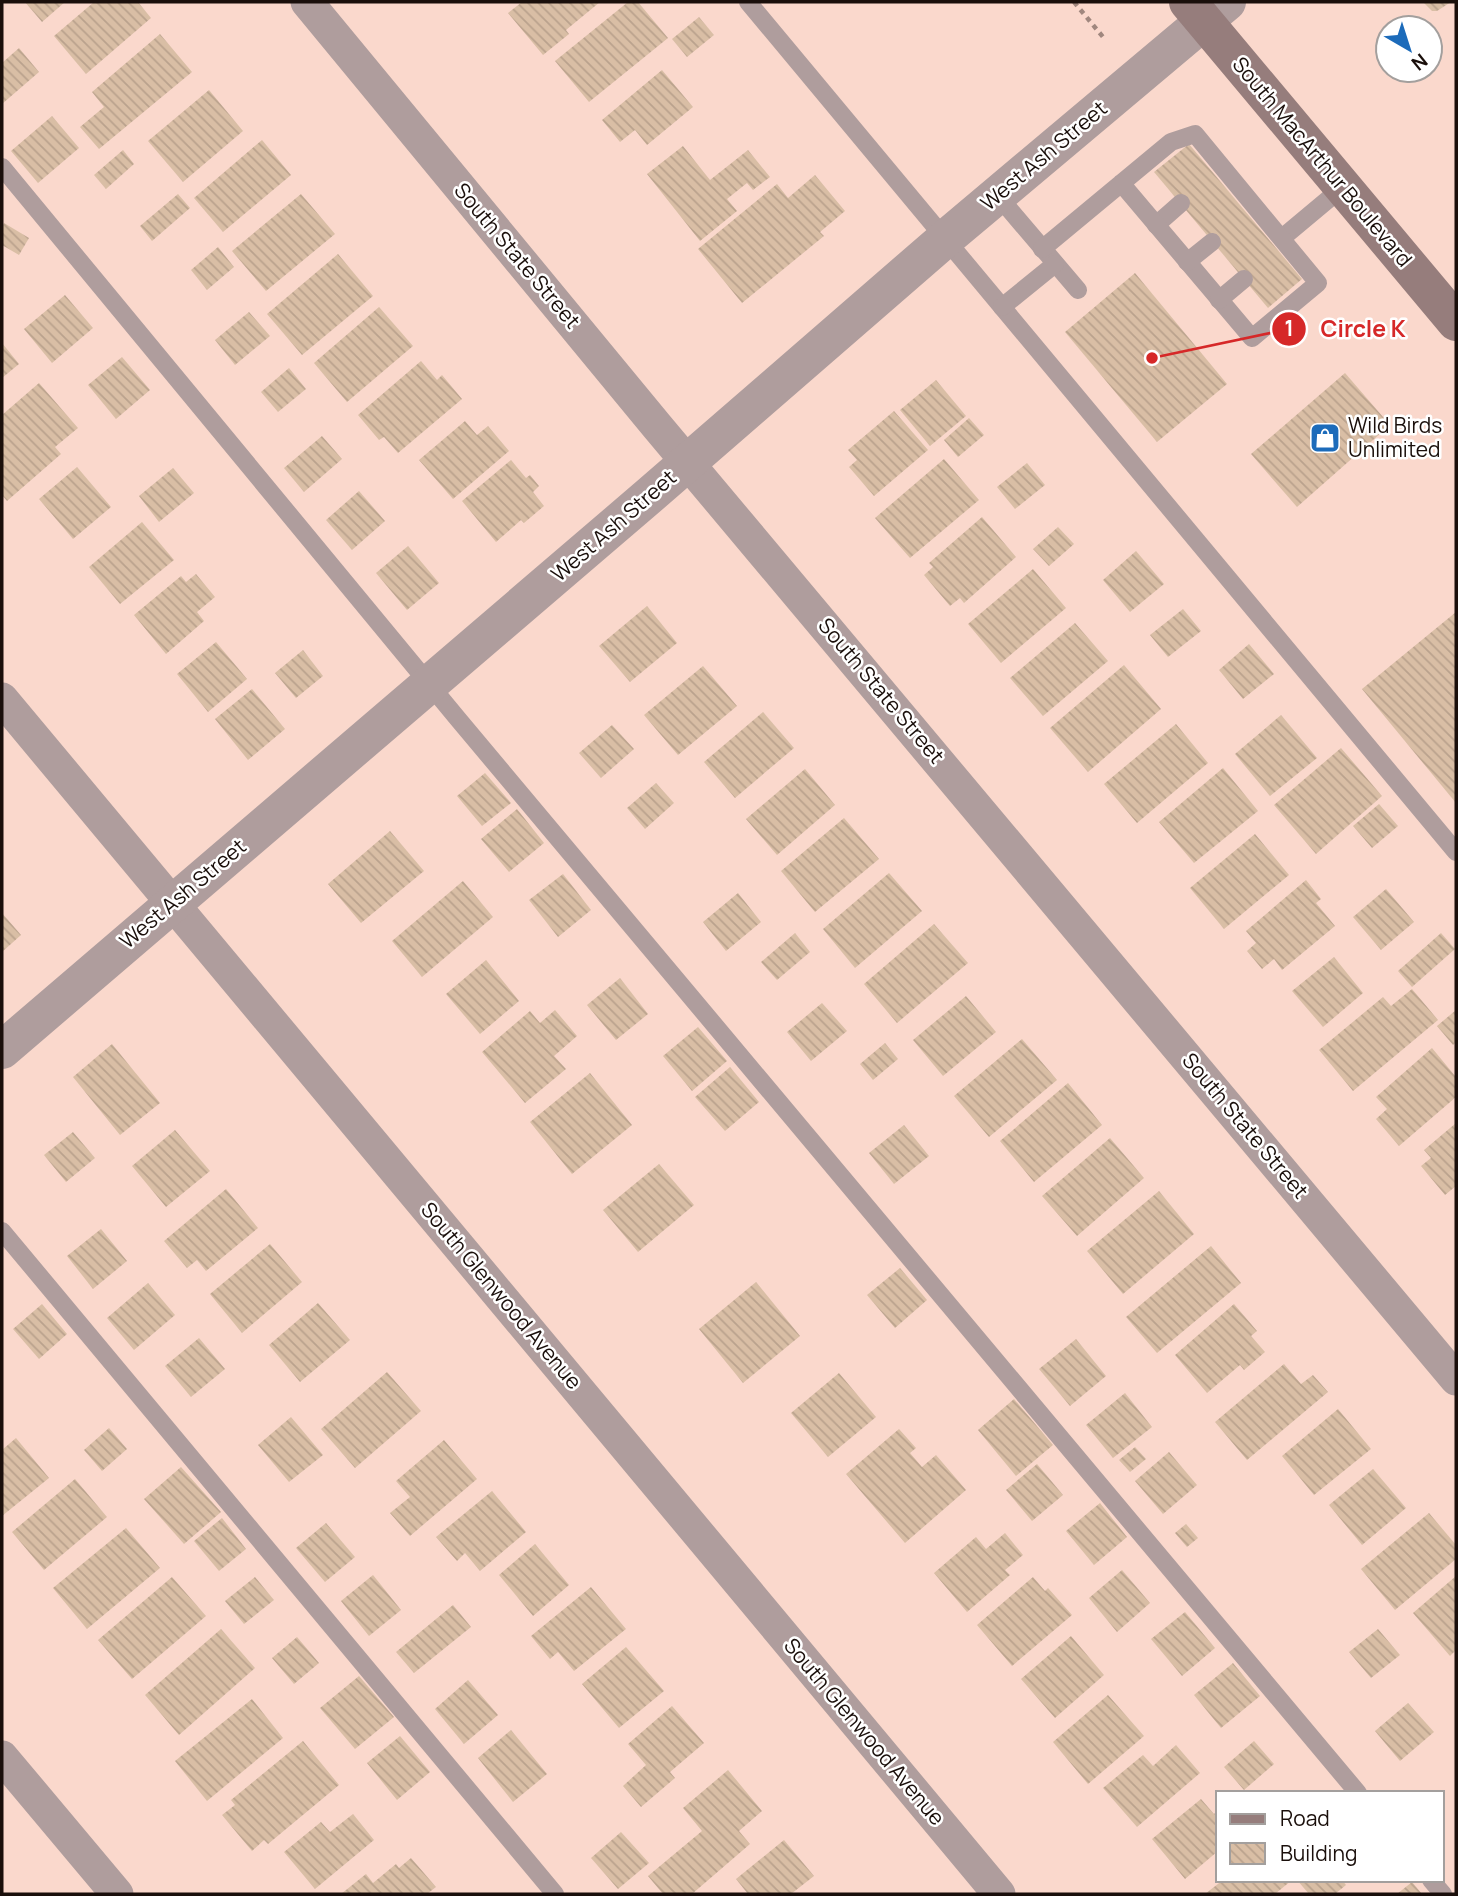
<svg xmlns="http://www.w3.org/2000/svg" width="1458" height="1896" font-family="Manrope,sans-serif">
	<style>
		.building { fill: url(#building-back-hatch) }
		.lines { fill: none; stroke-linecap: round; stroke-linejoin: round }
		.path { stroke: #a0877e; stroke-width: 4.5; stroke-dasharray: 5 5; stroke-linecap: butt }
		.service { stroke: #af9d9d; stroke-width: 18 }
		.minor { stroke: #af9d9d; stroke-width: 33 }
		.tertiary { stroke: #af9d9d; stroke-width: 38 }
		.secondary { stroke: #967d7c; stroke-width: 38 }
		.labels { text-anchor: middle; stroke-width: 5; stroke-linejoin: round; paint-order: stroke }
		.street-label { font-size: 21px; fill: #1a0f0b; stroke: #fff }
		.poi-label { font-size: 21px; fill: #1a0f0b; stroke: #fff; text-anchor: start }
		.leader { fill: none; stroke: #d62828; stroke-width: 2.5 }
		.callout-dot { fill: #d62828; stroke: #fff; stroke-width: 2.5 }
		.mark-label { font-size: 21px; text-anchor: middle; font-weight: bold; fill: #fff }
		.callout-label { font-size: 23px; text-anchor: middle; font-weight: bold; fill: #d62828; stroke: #fff; stroke-width: 5; stroke-linejoin: round; paint-order: stroke }
	</style>
	<defs>
		<pattern id="building-back-hatch" width="6" height="6" patternUnits="userSpaceOnUse" patternTransform="scale(1.75)"><rect width="6" height="6" fill="#d9bea5"/><path d="M-1 5l2 2M0 0l6 6M5-1l2 2" fill="none" stroke="#baa28d"/></pattern>
	</defs>
	<rect width="100%" height="100%" fill="#fad8cc"/>
	<g class="building">
		<path d="M25,2H65L42,22Z"/>
		<path d="M94,2H138L151,18L86,74L54,36Z"/>
		<path d="M522,2H600L566,30L569,34L543,55L508,13Z"/>
		<path d="M628,2H638L668,38L589,102L555,61Z"/>
		<path d="M1423,2H1451L1437,11H1432Z"/>
		<path d="M699,17L714,35L687,57L672,39Z"/>
		<path d="M160,34L192,72L99,149L80,127L104,107L92,92Z"/>
		<path d="M19,48L39,72L2,104V63Z"/>
		<path d="M662,70L693,107L647,145L635,130L620,142L602,120Z"/>
		<path d="M209,90L243,131L183,182L148,141Z"/>
		<path d="M52,116L79,148L38,183L11,151Z"/>
		<path d="M262,140L291,175L223,232L194,198Z"/>
		<path d="M1189,144L1302,279L1268,308L1154,172Z"/>
		<path d="M683,146L710,180L748,150L770,177L753,190L747,183L727,199L737,211L700,241L647,174Z"/>
		<path d="M123,150L134,164L106,189L94,175Z"/>
		<path d="M815,175L845,211L820,232L824,236L742,303L698,249L777,184L788,198Z"/>
		<path d="M178,194L190,208L152,241L140,226Z"/>
		<path d="M301,194L335,234L266,291L232,251Z"/>
		<path d="M4,223L29,238L19,255L2,245V228Z"/>
		<path d="M218,247L234,267L207,290L191,270Z"/>
		<path d="M338,254L373,296L302,355L267,314Z"/>
		<path d="M1135,273L1227,384L1157,442L1065,332Z"/>
		<path d="M65,295L93,328L52,363L24,329Z"/>
		<path d="M379,307L413,346L347,402L314,363Z"/>
		<path d="M249,312L270,336L235,365L215,340Z"/>
		<path d="M2,343L19,364L2,378Z"/>
		<path d="M122,357L150,390L116,419L88,385Z"/>
		<path d="M421,361L437,380L442,375L462,399L398,453L384,437L379,440L358,415Z"/>
		<path d="M289,368L306,389L278,412L261,392Z"/>
		<path d="M1345,373L1390,425L1297,507L1251,454Z"/>
		<path d="M936,380L966,416L930,446L900,410Z"/>
		<path d="M39,383L78,428L55,447L61,454L7,501L2,495V415Z"/>
		<path d="M894,411L928,450L874,496L849,467L857,460L848,450Z"/>
		<path d="M969,418L984,435L958,457L944,440Z"/>
		<path d="M465,421L477,435L488,426L509,451L453,499L419,460Z"/>
		<path d="M322,436L342,459L304,492L284,468Z"/>
		<path d="M944,459L979,500L910,558L875,518Z"/>
		<path d="M511,460L526,478L530,475L539,486L533,492L544,506L524,523L521,520L496,542L462,501Z"/>
		<path d="M1027,463L1045,485L1015,509L997,487Z"/>
		<path d="M77,467L111,507L73,539L39,499Z"/>
		<path d="M173,468L194,493L159,522L139,496Z"/>
		<path d="M359,491L385,521L352,550L326,520Z"/>
		<path d="M982,517L1016,557L964,603L960,598L950,606L924,575L933,567L929,563Z"/>
		<path d="M142,522L174,560L120,604L89,567Z"/>
		<path d="M1058,527L1074,544L1049,566L1033,549Z"/>
		<path d="M408,546L439,583L407,610L376,573Z"/>
		<path d="M1136,551L1164,584L1130,612L1103,580Z"/>
		<path d="M1033,569L1066,608L1001,663L968,624Z"/>
		<path d="M196,574L215,597L197,612L204,621L166,654L134,615L181,576L186,582Z"/>
		<path d="M647,606L677,643L630,682L599,646Z"/>
		<path d="M1183,609L1201,631L1168,657L1150,635Z"/>
		<path d="M1456,612V803L1362,689Z"/>
		<path d="M1075,623L1108,661L1043,716L1010,678Z"/>
		<path d="M216,642L247,679L208,712L177,674Z"/>
		<path d="M1249,644L1274,674L1243,699L1219,670Z"/>
		<path d="M303,650L323,676L296,698L275,673Z"/>
		<path d="M1124,665L1161,709L1088,772L1050,728Z"/>
		<path d="M703,666L737,706L678,755L644,715Z"/>
		<path d="M252,689L285,729L248,760L215,719Z"/>
		<path d="M763,712L794,748L735,798L704,762Z"/>
		<path d="M1281,715L1317,758L1270,796L1235,754Z"/>
		<path d="M1176,724L1208,763L1137,823L1104,784Z"/>
		<path d="M612,725L634,749L601,778L579,753Z"/>
		<path d="M1341,748L1382,796L1316,854L1274,805Z"/>
		<path d="M1223,768L1258,811L1194,863L1159,822Z"/>
		<path d="M805,769L835,805L777,855L746,819Z"/>
		<path d="M485,773L511,803L482,826L457,796Z"/>
		<path d="M656,783L674,803L645,829L627,808Z"/>
		<path d="M1379,804L1398,826L1372,848L1353,826Z"/>
		<path d="M517,809L544,843L509,872L481,839Z"/>
		<path d="M844,818L879,859L815,912L781,871Z"/>
		<path d="M390,831L424,871L361,923L328,884Z"/>
		<path d="M1255,834L1289,875L1224,929L1190,888Z"/>
		<path d="M889,873L922,911L855,968L823,929Z"/>
		<path d="M563,874L591,910L558,937L529,900Z"/>
		<path d="M1306,880L1321,899L1316,903L1335,926L1282,970L1274,959L1262,969L1247,951L1256,943L1246,931Z"/>
		<path d="M463,881L493,917L422,977L392,941Z"/>
		<path d="M1386,889L1414,922L1381,950L1353,917Z"/>
		<path d="M738,893L761,922L726,951L703,922Z"/>
		<path d="M2,913L21,935L2,952Z"/>
		<path d="M934,924L968,963L897,1023L864,984Z"/>
		<path d="M795,933L810,952L777,980L761,962Z"/>
		<path d="M1441,933L1455,949L1412,987L1398,971Z"/>
		<path d="M1334,957L1363,993L1323,1027L1292,991Z"/>
		<path d="M486,960L519,1001L480,1034L446,994Z"/>
		<path d="M620,978L648,1014L616,1040L587,1005Z"/>
		<path d="M1412,989L1438,1020L1353,1091L1319,1050L1383,997L1391,1006Z"/>
		<path d="M966,996L996,1032L943,1076L913,1040Z"/>
		<path d="M822,1003L847,1031L811,1061L787,1032Z"/>
		<path d="M555,1010L577,1036L554,1056L566,1069L525,1103L482,1052L530,1011L540,1023Z"/>
		<path d="M1456,1010V1042L1453,1045L1437,1026Z"/>
		<path d="M698,1027L727,1061L692,1091L663,1056Z"/>
		<path d="M1022,1039L1057,1080L989,1137L954,1096Z"/>
		<path d="M885,1043L898,1059L873,1080L860,1064Z"/>
		<path d="M112,1044L160,1103L120,1135L73,1077Z"/>
		<path d="M1432,1048L1456,1077V1097L1399,1146L1376,1119L1387,1109L1376,1097Z"/>
		<path d="M730,1067L759,1102L725,1131L695,1097Z"/>
		<path d="M590,1073L632,1125L572,1174L530,1122Z"/>
		<path d="M1068,1083L1102,1125L1034,1182L1000,1141Z"/>
		<path d="M1456,1123V1186L1445,1195L1421,1166L1431,1158L1424,1150Z"/>
		<path d="M904,1125L929,1156L894,1184L869,1153Z"/>
		<path d="M175,1130L210,1171L166,1207L132,1166Z"/>
		<path d="M73,1132L95,1158L66,1182L44,1155Z"/>
		<path d="M1110,1138L1144,1178L1077,1236L1042,1196Z"/>
		<path d="M659,1164L694,1205L638,1252L603,1210Z"/>
		<path d="M226,1189L258,1228L206,1271L197,1260L187,1268L164,1241Z"/>
		<path d="M1159,1191L1194,1234L1123,1294L1087,1251Z"/>
		<path d="M101,1229L127,1261L93,1289L67,1256Z"/>
		<path d="M270,1244L302,1282L242,1333L210,1294Z"/>
		<path d="M1211,1246L1241,1283L1157,1353L1126,1317Z"/>
		<path d="M900,1268L927,1300L895,1328L867,1295Z"/>
		<path d="M756,1282L800,1336L743,1383L699,1329Z"/>
		<path d="M148,1283L175,1315L134,1350L107,1318Z"/>
		<path d="M318,1303L350,1340L300,1382L269,1345Z"/>
		<path d="M42,1304L67,1334L39,1359L13,1329Z"/>
		<path d="M1234,1304L1257,1331L1251,1336L1265,1352L1244,1370L1240,1365L1207,1393L1175,1355Z"/>
		<path d="M199,1338L225,1369L191,1397L165,1366Z"/>
		<path d="M1076,1339L1106,1376L1070,1406L1039,1369Z"/>
		<path d="M1284,1364L1301,1384L1313,1375L1328,1392L1247,1460L1215,1422Z"/>
		<path d="M387,1372L421,1411L355,1468L321,1429Z"/>
		<path d="M839,1373L876,1417L828,1457L791,1413Z"/>
		<path d="M1125,1393L1152,1427L1113,1458L1086,1425Z"/>
		<path d="M1014,1399L1053,1445L1016,1476L978,1430Z"/>
		<path d="M1338,1409L1371,1449L1314,1495L1282,1456Z"/>
		<path d="M291,1417L323,1455L289,1482L258,1445Z"/>
		<path d="M109,1428L127,1449L102,1471L84,1450Z"/>
		<path d="M899,1429L916,1448L910,1453L922,1467L936,1455L966,1490L905,1543L846,1474Z"/>
		<path d="M16,1438L49,1478L2,1516V1450Z"/>
		<path d="M444,1440L477,1479L410,1536L390,1513L410,1497L396,1481Z"/>
		<path d="M1135,1447L1146,1459L1130,1472L1119,1460Z"/>
		<path d="M1169,1452L1197,1485L1163,1514L1135,1481Z"/>
		<path d="M1037,1464L1063,1495L1032,1521L1006,1490Z"/>
		<path d="M181,1467L221,1512L184,1544L144,1499Z"/>
		<path d="M1373,1469L1406,1508L1362,1545L1329,1505Z"/>
		<path d="M75,1479L107,1517L44,1570L12,1532Z"/>
		<path d="M492,1491L526,1532L480,1571L465,1553L457,1561L436,1537Z"/>
		<path d="M1100,1503L1127,1537L1094,1565L1066,1531Z"/>
		<path d="M1429,1513L1456,1545V1559L1395,1610L1361,1569Z"/>
		<path d="M222,1518L246,1549L219,1571L194,1541Z"/>
		<path d="M326,1523L355,1557L325,1582L296,1548Z"/>
		<path d="M1186,1524L1198,1538L1187,1547L1175,1533Z"/>
		<path d="M126,1528L160,1568L87,1629L53,1588Z"/>
		<path d="M1005,1533L1023,1555L1005,1570L1010,1575L967,1612L934,1573L976,1537L986,1549Z"/>
		<path d="M535,1544L569,1585L533,1616L499,1575Z"/>
		<path d="M1122,1570L1150,1603L1117,1632L1089,1598Z"/>
		<path d="M373,1575L401,1610L369,1636L341,1601Z"/>
		<path d="M1456,1576V1650L1450,1656L1413,1613Z"/>
		<path d="M172,1577L206,1616L132,1679L98,1640Z"/>
		<path d="M255,1577L274,1600L244,1624L225,1601Z"/>
		<path d="M1033,1577L1045,1591L1048,1588L1072,1615L1012,1666L977,1625Z"/>
		<path d="M591,1587L626,1629L574,1671L558,1652L550,1659L531,1636Z"/>
		<path d="M453,1605L471,1627L414,1673L396,1652Z"/>
		<path d="M1185,1612L1215,1648L1182,1676L1151,1639Z"/>
		<path d="M221,1629L255,1668L179,1735L145,1695Z"/>
		<path d="M1378,1629L1400,1655L1371,1678L1349,1652Z"/>
		<path d="M1071,1636L1104,1675L1055,1718L1021,1679Z"/>
		<path d="M297,1637L319,1663L294,1684L272,1658Z"/>
		<path d="M626,1647L664,1691L619,1728L582,1684Z"/>
		<path d="M1233,1663L1260,1696L1221,1728L1194,1695Z"/>
		<path d="M359,1676L394,1717L355,1749L320,1708Z"/>
		<path d="M468,1680L498,1715L464,1744L435,1709Z"/>
		<path d="M1108,1695L1144,1736L1088,1784L1053,1742Z"/>
		<path d="M252,1699L283,1738L207,1801L175,1761Z"/>
		<path d="M1408,1703L1434,1732L1400,1761L1375,1731Z"/>
		<path d="M672,1706L704,1743L670,1772L675,1778L641,1807L623,1786L646,1765L628,1744Z"/>
		<path d="M511,1730L547,1774L513,1802L478,1758Z"/>
		<path d="M400,1736L430,1772L397,1800L367,1763Z"/>
		<path d="M303,1741L339,1785L268,1844L264,1840L252,1851L222,1815L235,1805L231,1800Z"/>
		<path d="M1254,1741L1274,1764L1244,1790L1224,1767Z"/>
		<path d="M1176,1745L1200,1773L1137,1827L1103,1788L1143,1755L1153,1766Z"/>
		<path d="M728,1770L762,1811L739,1831L750,1844L692,1894H663L648,1876L702,1831L683,1808Z"/>
		<path d="M1201,1799L1214,1814L1218,1810V1851L1185,1879L1152,1839Z"/>
		<path d="M353,1814L374,1840L315,1889L284,1852L321,1822L330,1832Z"/>
		<path d="M621,1832L649,1863L618,1889L591,1858Z"/>
		<path d="M784,1840L814,1876L791,1894H748L736,1879Z"/>
		<path d="M411,1858L436,1887L427,1894H341L366,1874L373,1883L396,1864L399,1868Z"/>
		<path d="M1223,1880H1292L1275,1894H1205Z"/>
		<path d="M1297,1880H1342L1346,1885L1335,1894H1309Z"/>
		<path d="M1412,1882L1422,1894H1397Z"/>
	</g>
	<g class="lines">
		<path class="path" d="M1074,2L1103,37"/>
		<g class="service">
			<path d="M748,2L1456,852"/>
			<path d="M2,167L458,719L1358,1793"/>
			<path d="M998,196L1078,290"/>
			<path d="M1156,225L1181,203"/>
			<path d="M1282,238L1343,187"/>
			<path d="M1042,249L1171,142L1195,134L1318,283L1252,338L1121,183"/>
			<path d="M1187,262L1212,242"/>
			<path d="M1219,300L1244,279"/>
			<path d="M1002,307L1055,264"/>
			<path d="M2,1231L555,1894"/>
			<path d="M1431,1880L1443,1894"/>
		</g>
		<g class="minor">
			<path d="M307,2L656,425L1456,1379"/>
			<path d="M2,699L999,1894"/>
			<path d="M2,1757L117,1894"/>
		</g>
		<path class="tertiary" d="M2,1050L650,495L945,239L1227,2"/>
		<path class="secondary" d="M1188,2L1456,322"/>
	</g>
	<defs>
		<g id="shop-square" transform="scale(1.575)"><rect x="-9" y="-9" width="18" height="18" rx="4" fill="#1c6bba" stroke="#fff"/><path d="M-5-2.5h2.3a2.7 3.5 0 0 1 5.4 0H5L5.5 6h-11ZM-1.5-2.5h3a1.5 2.3 0 0 0-3 0Z" fill="#fff"/></g>
	</defs>
	<g fill-rule="evenodd">
		<use href="#shop-square" x="1325" y="438"/>
	</g>
	<g class="labels">
		<g class="street-label">
			<text transform="translate(1044 156) rotate(-40)" y="7">West Ash Street</text>
			<text transform="translate(1322 162) rotate(50)" y="7">South MacArthur Boulevard</text>
			<text transform="translate(517 256) rotate(50)" y="7">South State Street</text>
			<text transform="translate(614 526) rotate(-41)" y="7">West Ash Street</text>
			<text transform="translate(881 691) rotate(50)" y="7">South State Street</text>
			<text transform="translate(183 894) rotate(-40)" y="7">West Ash Street</text>
			<text transform="translate(1245 1126) rotate(50)" y="7">South State Street</text>
			<text transform="translate(501 1296) rotate(50)" y="7">South Glenwood Avenue</text>
			<text transform="translate(864 1732) rotate(50)" y="7">South Glenwood Avenue</text>
		</g>
		<g class="poi-label">
			<text x="1348" y="433">Wild Birds<tspan x="1348" dy="24">Unlimited</tspan></text>
		</g>
	</g>
	<path class="leader" d="M1152 358L1289 329"/>
	<g class="callout-dot">
		<circle cx="1152" cy="358" r="7"/>
		<circle cx="1289" cy="329" r="18"/>
	</g>
	<g class="mark-label">
		<text x="1289" y="336">1</text>
	</g>
	<g class="callout-label">
		<text x="1363" y="337">Circle K</text>
	</g>
	<rect width="1458" height="1896" fill="none" stroke="#1a0f0b" stroke-width="7"/>
	<rect x="1216" y="1791" width="228" height="91" fill="#ffffff" stroke="#a39f9d" stroke-width="2"/>
	<rect x="1230" y="1814" width="35" height="10" fill="#967d7c" stroke="#a39f9d" stroke-width="2"/>
	<text x="1280" y="1826" font-size="21" fill="#1a0f0b">Road</text>
	<rect x="1230" y="1843" width="35" height="21" fill="url(#building-back-hatch)" stroke="#a39f9d" stroke-width="2"/>
	<text x="1280" y="1861" font-size="21" fill="#1a0f0b">Building</text>
	<g transform="translate(1409 49) rotate(141)"><circle r="33" fill="#ffffff" stroke="#a39f9d" stroke-width="2"/>
	<path d="M0-5L12 26L0 18L-12 26Z" fill="#1c6bba"/>
	<text y="-10" font-size="19" font-weight="bold" text-anchor="middle" fill="#1a0f0b">N</text>
	</g>
</svg>
